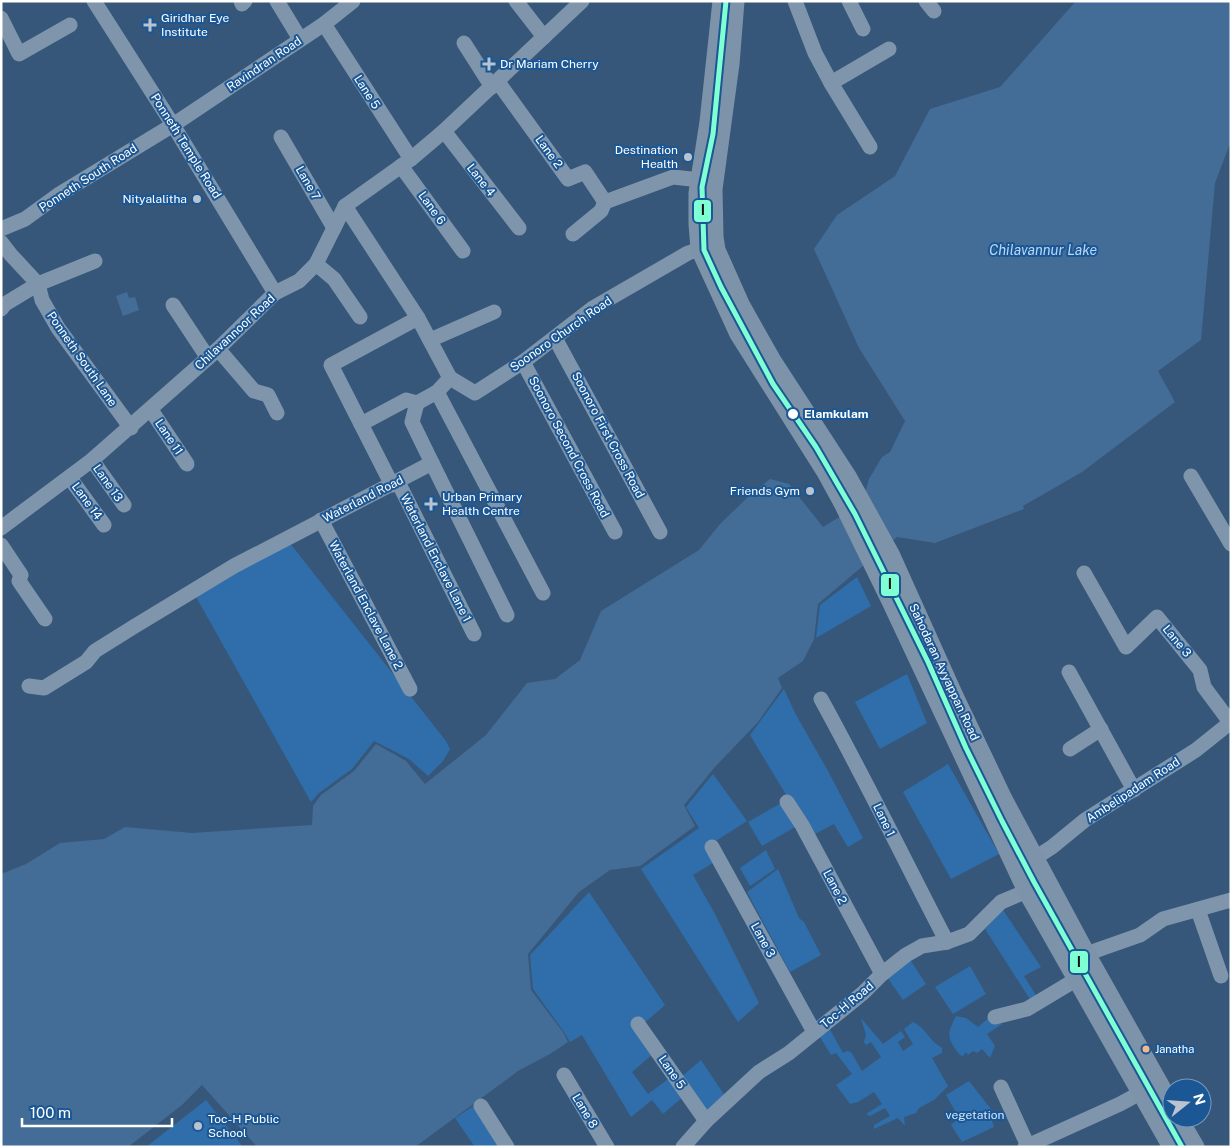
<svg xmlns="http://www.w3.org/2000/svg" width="1232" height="1148" font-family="'Public Sans',sans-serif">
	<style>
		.green { fill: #2f6eaa }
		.water { fill: #436c97 }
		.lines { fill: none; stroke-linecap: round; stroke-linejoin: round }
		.minor { stroke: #7f95ab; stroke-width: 15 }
		.major { stroke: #7d93a9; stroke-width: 19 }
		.metro-1-casing { stroke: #1b5794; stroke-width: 9 }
		.metro-1 { stroke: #7fffd4; stroke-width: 5 }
		.poi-dot { fill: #b9c4d0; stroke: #1b5794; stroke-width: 2 }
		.stop-dot { fill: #fff; stroke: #1b5794; stroke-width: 2 }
		.bus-dot { fill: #f1b78d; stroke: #1b5794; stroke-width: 2 }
		.labels { text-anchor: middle; stroke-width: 4; stroke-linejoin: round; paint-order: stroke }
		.bus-label { font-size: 11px; fill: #fff; stroke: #1b5794; text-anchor: start }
		.poi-label { font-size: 12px; fill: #fff; stroke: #1b5794; text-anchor: start }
		.street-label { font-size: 12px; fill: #fff; stroke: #1b5794 }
		.stop-label { font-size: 12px; font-weight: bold; fill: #fff; stroke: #1b5794; text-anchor: start }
		.park-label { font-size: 12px; fill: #d3e7fb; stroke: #1b5794 }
		.water-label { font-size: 14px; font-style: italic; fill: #b9d8f6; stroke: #1b5794 }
		.line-badge { stroke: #1b5794; stroke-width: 2 }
		.pale-badge-label { font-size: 14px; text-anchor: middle; font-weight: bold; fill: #111 }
	</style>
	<rect width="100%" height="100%" fill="#365779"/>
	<g class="green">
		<path d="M289,542L446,741L450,749L443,761L428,776L409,759L374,741L352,769L319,793L311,802L195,595Z"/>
		<path d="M857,577L871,606L816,638L820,605Z"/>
		<path d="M907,674L927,723L880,749L855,702Z"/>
		<path d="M784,689L795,713L828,771L863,838L848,847L834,824L811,836L750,735Z"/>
		<path d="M948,764L999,854L951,879L903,792Z"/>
		<path d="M713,774L747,821L708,846L716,861L693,875L715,914L759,1003L738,1022L641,869L699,828L686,807Z"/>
		<path d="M783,802L797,826L762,846L748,822Z"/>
		<path d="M766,850L775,869L750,886L740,868Z"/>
		<path d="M778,869L799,918L804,922L821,955L790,972L747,892Z"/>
		<path d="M589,892L665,1005L642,1025L654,1053L632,1072L648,1094L671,1077L684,1096L663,1114L652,1100L631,1117L582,1035L570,1042L564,1032L533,989L530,955Z"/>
		<path d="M1003,910L1041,967L1024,976L1037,997L1031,1001L985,929Z"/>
		<path d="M909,958L926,984L903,1000L887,977Z"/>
		<path d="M970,966L986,994L953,1014L935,987Z"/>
		<path d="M956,1016L966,1018L978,1027L991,1016L1002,1024L987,1034L995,1046L990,1058L982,1049L977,1053L973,1051L968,1055L966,1052L963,1056L960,1055C947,1038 946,1035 956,1016Z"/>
		<path d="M861,1018L883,1044L901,1031L905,1037L898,1042L903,1051L913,1044L904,1029L913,1022C926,1028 929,1041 942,1048V1053L932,1058L948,1086L934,1100L919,1108L916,1113L904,1117L905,1126L898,1118L874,1129V1125L890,1116L885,1108L870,1116L866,1114L882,1104L874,1092L858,1102L850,1104L836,1085L852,1074L836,1053L831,1055L820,1037L829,1028L843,1053L847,1051L851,1052L862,1071L881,1057L871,1042L866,1045L864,1042L866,1035Z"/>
		<path d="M701,1060L725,1096L705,1112L680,1078Z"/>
		<path d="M969,1081L998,1118L992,1121L994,1127L962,1142L951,1125L959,1118L946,1095Z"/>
		<path d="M206,1100L243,1147H146Z"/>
		<path d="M477,1104L503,1147H475L455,1118Z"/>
	</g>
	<g class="water">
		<path d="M1076,1H1231V141L1215,183L1201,340L1158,371L1175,402L1082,472L1023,506L1024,509L935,543L897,537L818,604L814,639L803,661L778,678L782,688L758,722L715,767L684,805L695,826L640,866L610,870L579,892L528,954L531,990L563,1032L568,1042L550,1054L518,1071L415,1147H257L202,1085L182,1105L128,1147H1V874L26,864L60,843L104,839L125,827L192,833L312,825L313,806L321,795L354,771L376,744L406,761L425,784L486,735L527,683L555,679L580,660L601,611L699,550L720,524L748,497L770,479L789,484L823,527L862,503L869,479L882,457L890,452L905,421L859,348L814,249L837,215L895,176L930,109L1000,87Z"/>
		<path d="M127,292L129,298L135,297L139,310L123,316L116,296Z"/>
	</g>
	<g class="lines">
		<g class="minor">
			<path d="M94,1L173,125L275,293"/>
			<path d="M241,1L242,4L245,1"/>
			<path d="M277,1L300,39"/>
			<path d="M516,1L544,37"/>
			<path d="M795,1L815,53L831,83L870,147"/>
			<path d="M849,1L863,29"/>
			<path d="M926,1L934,11"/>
			<path d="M1,18L19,54L70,25"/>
			<path d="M324,24L411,159"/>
			<path d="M464,43L492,87"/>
			<path d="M498,82L568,179L585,172L605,202"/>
			<path d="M831,83L889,49"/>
			<path d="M444,131L519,228"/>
			<path d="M281,137L334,228"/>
			<path d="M401,166L463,251"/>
			<path d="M345,206L418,318L450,378"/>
			<path d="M1,229L25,219L58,195L173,125L324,24L353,1"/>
			<path d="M573,234L601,211L605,202L673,177L700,180"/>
			<path d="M1,242L11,255L38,284L42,300L58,328L131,428"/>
			<path d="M316,264L334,279L360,317"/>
			<path d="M173,305L208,358"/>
			<path d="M1,309L5,304L38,284L95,261"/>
			<path d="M555,338L660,532"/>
			<path d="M430,340L494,312"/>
			<path d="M218,349L254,391L268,395L277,413"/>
			<path d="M523,362L615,532"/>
			<path d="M450,378L475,393L523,362L593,308L688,253L700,249"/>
			<path d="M437,392L543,593"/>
			<path d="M151,410L187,464"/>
			<path d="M361,424L406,400L417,403"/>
			<path d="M92,460L124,505"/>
			<path d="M432,463L507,615"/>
			<path d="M1191,476L1231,544"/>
			<path d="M70,478L104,525"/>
			<path d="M398,482L474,634"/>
			<path d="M392,485L331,365L418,318"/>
			<path d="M321,520L410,689"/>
			<path d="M1,528L92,460L218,349L275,293L299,281L316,264L345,206L411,159L444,131L582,1"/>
			<path d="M1,545L21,575L19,581L45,619"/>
			<path d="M1084,573L1126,647L1157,617L1200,670L1204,687L1230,722"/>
			<path d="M1069,672L1134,790"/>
			<path d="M29,686L44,688L86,662L95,651L135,626L234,566L432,463L412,422L417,403L437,392L450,378"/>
			<path d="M821,699C865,779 905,861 947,942"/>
			<path d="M1070,749L1101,729"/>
			<path d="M787,802L802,825L882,974"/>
			<path d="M712,847L814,1032"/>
			<path d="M1035,858L1052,847L1085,820L1196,750L1231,722"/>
			<path d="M1198,910L1221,976"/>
			<path d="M1086,954L1140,935L1163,919L1231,900"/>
			<path d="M995,1017L1027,1009L1077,979"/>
			<path d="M638,1024L706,1121"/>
			<path d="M564,1075L607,1147"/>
			<path d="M1001,1087L1028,1146"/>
			<path d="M481,1106L507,1147"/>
			<path d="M683,1147L706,1121L759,1072L789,1053L863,993L882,974L906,955L922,946L947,942L969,934L1001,902L1027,891"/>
			<path d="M1025,1147L1120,1104L1142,1092"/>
		</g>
		<g class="major">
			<path d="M722,1L709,122L698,193V224L700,249L739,334L826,472L844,505L890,599L1027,891L1172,1147"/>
			<path d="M735,1L730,64L713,189L714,237L716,250L741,306L772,361L848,478L890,554L953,694L1003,799L1086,954L1172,1107"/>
			<path d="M1178,1118L1195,1147"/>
		</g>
		<g class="metro-1-casing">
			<path id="metro-1" d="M726,1L713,134L702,187L704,250L721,287L773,384L816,447L855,514L928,662L966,748L1002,821L1034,882L1182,1147"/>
		</g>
		<use href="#metro-1" class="metro-1"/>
	</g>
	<g class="poi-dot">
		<path d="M147.5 17.5h5v5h5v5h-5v5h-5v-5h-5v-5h5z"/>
		<path d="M486.5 56.5h5v5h5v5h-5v5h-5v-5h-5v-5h5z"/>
		<circle cx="688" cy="157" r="5"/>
		<circle cx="197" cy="199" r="5"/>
		<circle cx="810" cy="491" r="5"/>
		<path d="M428.5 496.5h5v5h5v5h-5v5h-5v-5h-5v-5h5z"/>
		<circle cx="198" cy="1126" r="5"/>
	</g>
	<circle class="stop-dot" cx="793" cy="414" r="6"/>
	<circle class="bus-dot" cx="1146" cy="1049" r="4.5"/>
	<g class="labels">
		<g class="bus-label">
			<text x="1155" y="1053">Janatha</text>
		</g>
		<g class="poi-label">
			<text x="161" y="22">Giridhar Eye<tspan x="161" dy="14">Institute</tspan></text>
			<text x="500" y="68">Dr Mariam Cherry</text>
			<text x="678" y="154" text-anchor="end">Destination<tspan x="678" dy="14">Health</tspan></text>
			<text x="187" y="203" text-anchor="end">Nityalalitha</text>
			<text x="800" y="495" text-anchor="end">Friends Gym</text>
			<text x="442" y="501">Urban Primary<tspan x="442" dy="14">Health Centre</tspan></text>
			<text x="208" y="1123">Toc-H Public<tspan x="208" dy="14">School</tspan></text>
		</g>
		<g class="street-label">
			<text transform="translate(264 64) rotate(-34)" y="4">Ravindran Road</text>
			<text transform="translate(367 92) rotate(57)" y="4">Lane 5</text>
			<text transform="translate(186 146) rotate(58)" y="4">Ponneth Temple Road</text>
			<text transform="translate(549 152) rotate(54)" y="4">Lane 2</text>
			<text transform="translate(88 178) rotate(-33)" y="4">Ponneth South Road</text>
			<text transform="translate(481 180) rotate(52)" y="4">Lane 4</text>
			<text transform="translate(308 183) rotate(60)" y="4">Lane 7</text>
			<text transform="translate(432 208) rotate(54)" y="4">Lane 6</text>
			<text transform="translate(235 332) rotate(-43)" y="4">Chilavannoor Road</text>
			<text transform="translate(561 334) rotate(-35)" y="4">Soonoro Church Road</text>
			<text transform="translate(82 359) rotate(55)" y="4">Ponneth South Lane</text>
			<text transform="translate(608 435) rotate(62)" y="4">Soonoro First Cross Road</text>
			<text transform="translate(169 437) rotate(56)" y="4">Lane 11</text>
			<text transform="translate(569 447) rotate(62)" y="4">Soonoro Second Cross Road</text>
			<text transform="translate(108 483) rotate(55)" y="4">Lane 13</text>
			<text transform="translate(363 499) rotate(-27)" y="4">Waterland Road</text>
			<text transform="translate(87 501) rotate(54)" y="4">Lane 14</text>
			<text transform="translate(436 558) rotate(63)" y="4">Waterland Enclave Lane 1</text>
			<text transform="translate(366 605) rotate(62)" y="4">Waterland Enclave Lane 2</text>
			<text transform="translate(1177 641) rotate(50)" y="4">Lane 3</text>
			<text transform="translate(944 672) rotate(65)" y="4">Sahodaran Ayyappan Road</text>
			<text transform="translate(1133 790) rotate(-33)" y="4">Ambelipadam Road</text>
			<text transform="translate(884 820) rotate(64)" y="4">Lane 1</text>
			<text transform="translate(835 887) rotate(62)" y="4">Lane 2</text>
			<text transform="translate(763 940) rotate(61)" y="4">Lane 3</text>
			<text transform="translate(847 1005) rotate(-40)" y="4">Toc-H Road</text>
			<text transform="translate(672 1072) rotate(55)" y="4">Lane 5</text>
			<text transform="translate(585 1111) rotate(59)" y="4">Lane 8</text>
		</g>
		<g class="stop-label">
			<text x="804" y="418">Elamkulam</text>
		</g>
		<g class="park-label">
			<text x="975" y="1119">vegetation</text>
		</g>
		<g class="water-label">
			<text x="1043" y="255">Chilavannur Lake</text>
		</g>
	</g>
	<g class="line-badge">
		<rect x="693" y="199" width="19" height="24" rx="5" fill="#7fffd4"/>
		<rect x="880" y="573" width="20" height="24" rx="5" fill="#7fffd4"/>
		<rect x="1069" y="950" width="20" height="24" rx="5" fill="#7fffd4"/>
	</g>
	<g class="pale-badge-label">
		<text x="703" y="215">I</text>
		<text x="890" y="589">I</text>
		<text x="1079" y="967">I</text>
	</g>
	<rect width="1232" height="1148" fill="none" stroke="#ffffff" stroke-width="5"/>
	<g transform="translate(1187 1103) rotate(73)"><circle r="24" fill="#1b5794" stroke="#769abf"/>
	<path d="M0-4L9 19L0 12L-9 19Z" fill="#b9c4d0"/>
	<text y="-8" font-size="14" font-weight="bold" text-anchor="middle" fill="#ffffff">N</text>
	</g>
	<path d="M22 1118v8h150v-8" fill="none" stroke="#ffffff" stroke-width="2.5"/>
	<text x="30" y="1118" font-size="15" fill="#ffffff" stroke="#1b5794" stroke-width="4" paint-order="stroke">100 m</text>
</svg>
